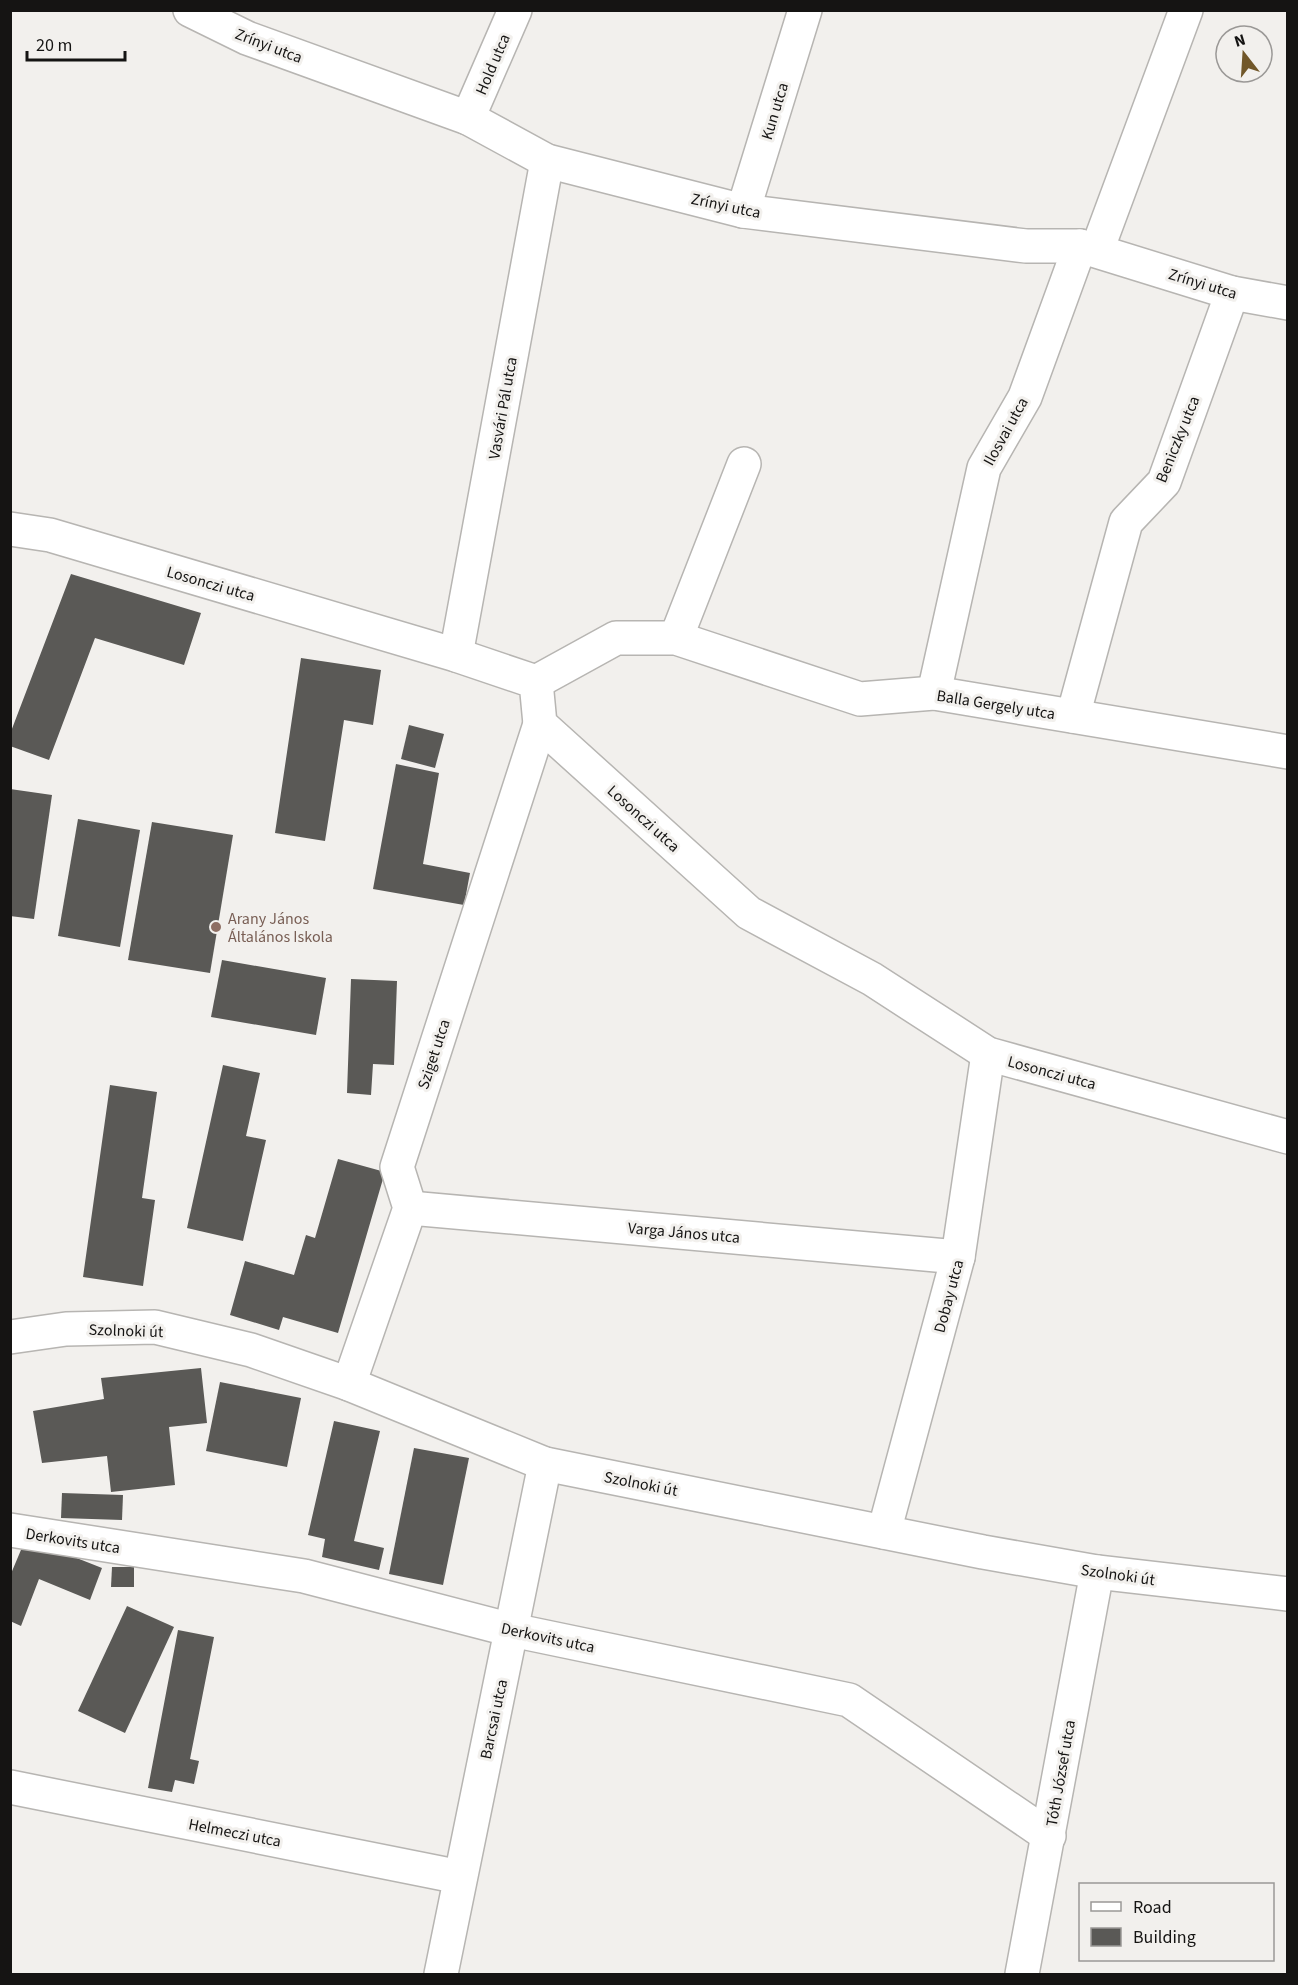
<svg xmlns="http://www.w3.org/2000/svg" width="1298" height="1985" font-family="'Source Sans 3',sans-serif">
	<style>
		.building { fill: #5a5956 }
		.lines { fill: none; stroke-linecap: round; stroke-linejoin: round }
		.street-casing { stroke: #b7b5b2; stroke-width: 36 }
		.secondary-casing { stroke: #b7b5b2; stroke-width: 36 }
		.street { stroke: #fff; stroke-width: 33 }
		.secondary { stroke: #fff; stroke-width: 33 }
		.education-dot { fill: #8d6e63; stroke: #f2f0ed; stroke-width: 2 }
		.labels { text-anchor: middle; stroke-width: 6; stroke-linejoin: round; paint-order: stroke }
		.street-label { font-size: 16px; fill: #151413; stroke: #f2f0ed }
		.education-label { font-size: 16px; fill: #785e54; stroke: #f2f0ed; text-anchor: start }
	</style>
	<rect width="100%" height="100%" fill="#f2f0ed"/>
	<g class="building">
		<path d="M71,574L201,613L184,665L95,638L49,760L10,746V734Z"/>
		<path d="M301,658L381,670L373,725L344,720L325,841L275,833Z"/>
		<path d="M409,725L444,734L435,768L401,759Z"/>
		<path d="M396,764L439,773L423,864L470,873L464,905L373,889Z"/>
		<path d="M10,789L52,795L34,919L10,916Z"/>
		<path d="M78,819L140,830L120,947L58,936Z"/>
		<path d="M152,822L233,835L210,973L128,960Z"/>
		<path d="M222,960L326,978L316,1035L211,1017Z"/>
		<path d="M351,979L397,981L394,1065L373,1064L371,1095L347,1093Z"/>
		<path d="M223,1065L260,1073L246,1136L266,1140L243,1241L187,1228Z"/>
		<path d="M110,1085L157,1092L142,1198L155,1200L143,1286L83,1277Z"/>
		<path d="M338,1159L385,1172L338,1333L283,1317L279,1330L230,1315L245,1261L294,1275L306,1235L315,1238Z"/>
		<path d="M201,1368L207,1423L169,1427L175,1485L111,1492L107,1456L42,1463L33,1411L104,1399L101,1378Z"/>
		<path d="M220,1382L301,1398L287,1467L206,1451Z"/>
		<path d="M334,1421L380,1431L354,1541L384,1548L379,1570L322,1557L325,1539L308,1535Z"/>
		<path d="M414,1448L469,1458L443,1585L389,1574Z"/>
		<path d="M62,1493L123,1495L122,1520L61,1518Z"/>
		<path d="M26,1538L102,1568L90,1600L39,1579L21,1626L10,1621V1576Z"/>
		<path d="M112,1567H134V1587H111Z"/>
		<path d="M127,1606L174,1627L125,1733L78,1711Z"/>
		<path d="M178,1630L214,1637L190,1759L199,1761L194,1784L175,1780L172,1792L148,1788Z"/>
	</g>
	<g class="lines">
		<g class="street-casing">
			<g id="street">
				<path d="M190,10L247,38L468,118L547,161L743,211L1026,246H1080L1232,293L1288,303"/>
				<path d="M468,118L515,10"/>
				<path d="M743,211L805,10"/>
				<path d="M1097,250L1186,10"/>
				<path d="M10,529L50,535L456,655L536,682L540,724L749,913L872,979L988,1054L1288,1137"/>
				<path d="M676,638L744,464"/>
				<path d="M456,655L547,161"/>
				<path d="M536,682L616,638H676L860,699L934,693L1288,752"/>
				<path d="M934,693L984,468L1025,397L1080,246"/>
				<path d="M1073,716L1126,522L1164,482L1232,293"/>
				<path d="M410,1208L958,1257"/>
				<path d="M349,1384L410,1208L397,1167L540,724"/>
				<path d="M10,1530L304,1576L512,1630L849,1700L1049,1836"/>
				<path d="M884,1532L958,1257L988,1054"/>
				<path d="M10,1787L460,1877"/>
				<path d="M441,1974L545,1464"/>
				<path d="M1022,1974L1097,1572"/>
			</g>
		</g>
		<g class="secondary-casing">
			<path id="secondary" d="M10,1337L66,1329L155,1327L251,1350L349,1384L545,1464L983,1552L1097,1572L1288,1594"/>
		</g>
		<use href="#street" class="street"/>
		<use href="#secondary" class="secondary"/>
	</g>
	<circle class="education-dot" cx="216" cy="927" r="6"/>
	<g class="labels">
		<g class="street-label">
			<text transform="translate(269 45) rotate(21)" y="6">Zrínyi utca</text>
			<text transform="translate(492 64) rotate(-67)" y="6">Hold utca</text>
			<text transform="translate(774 111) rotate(-73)" y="6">Kun utca</text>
			<text transform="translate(726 205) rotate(12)" y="6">Zrínyi utca</text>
			<text transform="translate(1203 283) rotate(17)" y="6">Zrínyi utca</text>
			<text transform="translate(502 408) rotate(-80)" y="6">Vasvári Pál utca</text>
			<text transform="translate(1005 431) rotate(-61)" y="6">Ilosvai utca</text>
			<text transform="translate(1177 439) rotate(-68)" y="6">Beniczky utca</text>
			<text transform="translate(211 583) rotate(16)" y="6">Losonczi utca</text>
			<text transform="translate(996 704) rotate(9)" y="6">Balla Gergely utca</text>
			<text transform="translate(644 818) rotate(42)" y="6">Losonczi utca</text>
			<text transform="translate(433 1054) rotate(-72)" y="6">Sziget utca</text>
			<text transform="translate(1052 1072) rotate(15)" y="6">Losonczi utca</text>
			<text transform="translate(684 1232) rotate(5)" y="6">Varga János utca</text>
			<text transform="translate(948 1296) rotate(-75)" y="6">Dobay utca</text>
			<text transform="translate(126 1330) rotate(2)" y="6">Szolnoki út</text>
			<text transform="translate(641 1483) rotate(11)" y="6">Szolnoki út</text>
			<text transform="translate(73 1540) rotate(9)" y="6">Derkovits utca</text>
			<text transform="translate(1118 1574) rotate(8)" y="6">Szolnoki út</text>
			<text transform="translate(548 1637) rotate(12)" y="6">Derkovits utca</text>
			<text transform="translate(493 1719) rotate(-78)" y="6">Barcsai utca</text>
			<text transform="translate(1060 1773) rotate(-80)" y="6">Tóth József utca</text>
			<text transform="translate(235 1832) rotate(11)" y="6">Helmeczi utca</text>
		</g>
		<g class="education-label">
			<text x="228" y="924">Arany János<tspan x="228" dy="18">Általános Iskola</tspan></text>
		</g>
	</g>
	<rect width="1298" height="1985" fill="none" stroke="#151413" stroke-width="24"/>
	<rect x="1079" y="1883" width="195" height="78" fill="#f2f0ed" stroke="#9a9896" stroke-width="1.5"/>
	<rect x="1091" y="1902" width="30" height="9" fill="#ffffff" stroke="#9a9896" stroke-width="1.5"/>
	<text x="1133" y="1913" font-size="18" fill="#151413">Road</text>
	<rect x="1091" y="1928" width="30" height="18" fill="#5a5956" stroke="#9a9896" stroke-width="1.5"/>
	<text x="1133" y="1943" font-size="18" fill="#151413">Building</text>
	<g transform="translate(1244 54) rotate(343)"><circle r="28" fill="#f2f0ed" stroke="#9a9896" stroke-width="1.5"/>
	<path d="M0-4.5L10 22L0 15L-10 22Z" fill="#715729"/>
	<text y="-9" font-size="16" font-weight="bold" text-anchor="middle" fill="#151413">N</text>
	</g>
	<path d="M27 51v9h98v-9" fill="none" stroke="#151413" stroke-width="3"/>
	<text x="36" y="51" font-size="18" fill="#151413" stroke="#f2f0ed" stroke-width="4.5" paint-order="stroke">20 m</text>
</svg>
